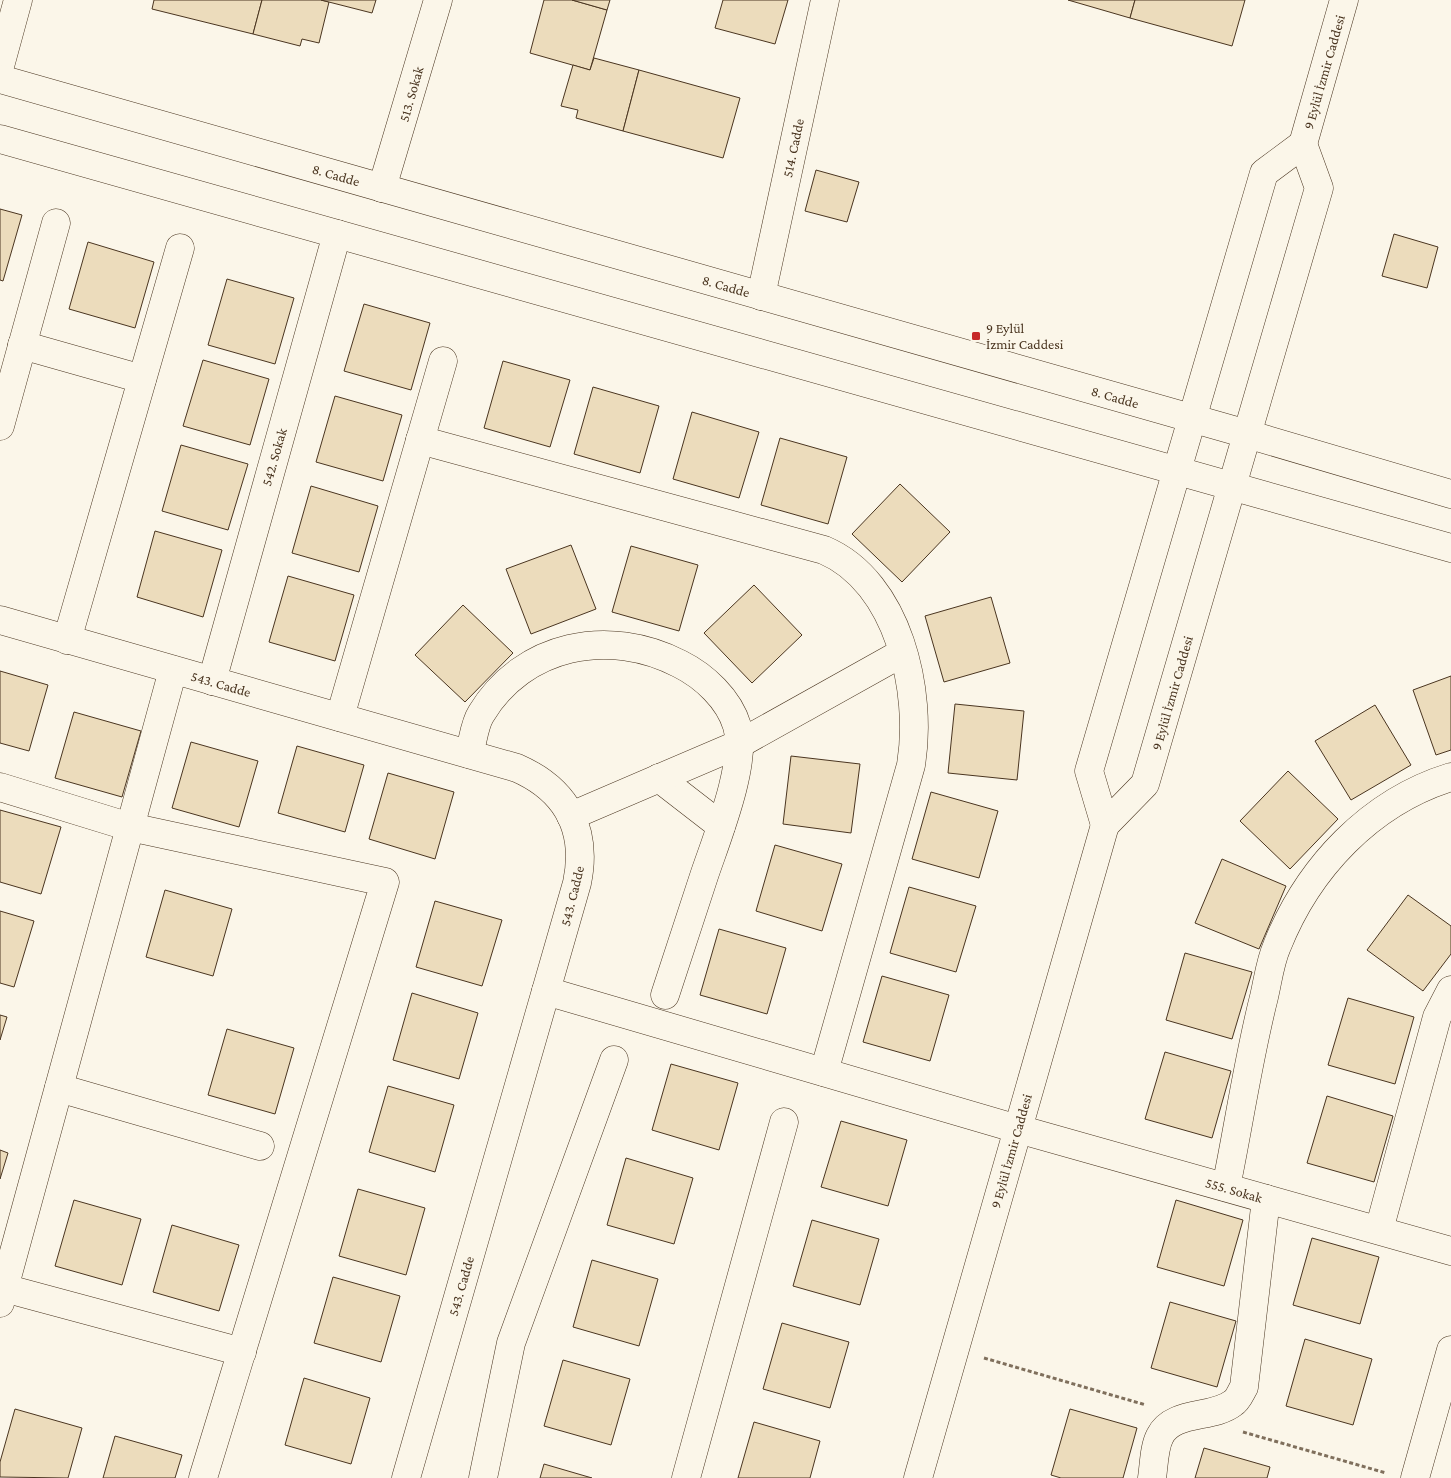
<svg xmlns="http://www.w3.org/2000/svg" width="1451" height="1478" font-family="'Crimson Pro',serif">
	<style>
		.building { fill: #ecdcbc; stroke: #4a3520 }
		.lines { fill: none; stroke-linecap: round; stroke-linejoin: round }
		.street-casing { stroke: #4a3520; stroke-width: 29 }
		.secondary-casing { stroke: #4a3520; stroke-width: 29 }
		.path { stroke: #7f6f5c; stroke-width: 3; stroke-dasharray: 4 2.5; stroke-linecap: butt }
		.street { stroke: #fbf6e9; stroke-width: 28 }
		.secondary { stroke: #fbf6e9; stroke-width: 28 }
		.poi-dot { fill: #c62828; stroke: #fbf6e9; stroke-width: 2 }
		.labels { text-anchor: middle; stroke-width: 4; stroke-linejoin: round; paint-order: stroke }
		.street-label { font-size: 14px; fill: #4a3520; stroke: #fbf6e9 }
		.poi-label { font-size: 14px; fill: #4a3520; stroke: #fbf6e9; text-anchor: start }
	</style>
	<rect width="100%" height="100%" fill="#fbf6e9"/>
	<g class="building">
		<path d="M154,0H262L253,34L152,9Z"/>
		<path d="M262,0H321L329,2L319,43L302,39L300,46L253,34Z"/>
		<path d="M321,0H376L372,13Z"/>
		<path d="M544,0H572L607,10L590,70L530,53Z"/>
		<path d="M572,0H610L607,10Z"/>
		<path d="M723,0H788L775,44L715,28Z"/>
		<path d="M1068,0H1135L1130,18Z"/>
		<path d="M1135,0H1245L1232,46L1130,18Z"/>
		<path d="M594,58L639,70L623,131L576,118L578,110L561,106L573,65L590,70Z"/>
		<path d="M639,70L740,98L723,158L623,131Z"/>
		<path d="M816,170L859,182L847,222L805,211Z"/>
		<path d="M0,209L22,215L3,281L0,280Z"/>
		<path d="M1394,234L1438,247L1427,288L1382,276Z"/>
		<path d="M88,242L154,262L135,328L69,309Z"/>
		<path d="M227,279L294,298L275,364L208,345Z"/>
		<path d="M364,304L430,323L411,390L344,371Z"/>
		<path d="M203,360L269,379L250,445L183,426Z"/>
		<path d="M503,361L570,380L550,447L484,428Z"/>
		<path d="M593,387L659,406L640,473L574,454Z"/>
		<path d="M335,396L402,415L383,481L316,462Z"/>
		<path d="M692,412L759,432L739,498L673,479Z"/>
		<path d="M780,438L847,457L828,524L761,505Z"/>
		<path d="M181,445L248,464L228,530L162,511Z"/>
		<path d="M900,484L950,532L902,582L852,534Z"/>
		<path d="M311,486L378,506L359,572L292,553Z"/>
		<path d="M155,531L222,550L203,617L137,597Z"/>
		<path d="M571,545L596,609L531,634L506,569Z"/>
		<path d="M631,546L698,565L679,631L612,612Z"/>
		<path d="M288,576L354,595L335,661L269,642Z"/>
		<path d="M754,585L802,635L752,683L704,633Z"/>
		<path d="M991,597L1010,663L944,682L925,616Z"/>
		<path d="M463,605L513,653L465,702L415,655Z"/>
		<path d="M0,671L48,685L29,751L0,743Z"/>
		<path d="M1451,676V750L1436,755L1413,690Z"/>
		<path d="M955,704L1024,711L1017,780L948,773Z"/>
		<path d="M1375,705L1411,765L1351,800L1315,741Z"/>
		<path d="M74,712L141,731L122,797L55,778Z"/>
		<path d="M191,742L258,761L239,827L172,808Z"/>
		<path d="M297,746L364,765L345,832L278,813Z"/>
		<path d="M791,756L860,764L851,833L783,824Z"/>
		<path d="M1288,771L1338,819L1290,869L1240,821Z"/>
		<path d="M388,773L454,792L435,859L369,839Z"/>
		<path d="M931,792L998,811L979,878L912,859Z"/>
		<path d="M0,810L61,827L41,894L0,882Z"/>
		<path d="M775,845L842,864L822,931L756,911Z"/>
		<path d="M1222,859L1286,886L1259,949L1195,923Z"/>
		<path d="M909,887L976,906L956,972L890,953Z"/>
		<path d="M165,890L232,909L213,976L146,957Z"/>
		<path d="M1408,895L1451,926V954L1423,991L1367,950Z"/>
		<path d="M435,901L502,920L482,986L416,967Z"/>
		<path d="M0,911L34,921L14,987L0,983Z"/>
		<path d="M719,929L786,948L767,1014L700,995Z"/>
		<path d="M1185,953L1252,972L1232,1039L1166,1020Z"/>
		<path d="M882,976L949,995L930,1061L863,1042Z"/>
		<path d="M412,993L478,1013L459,1079L393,1060Z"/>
		<path d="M1348,998L1414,1017L1395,1084L1328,1065Z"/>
		<path d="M0,1015L7,1017L0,1040Z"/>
		<path d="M227,1029L294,1048L275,1114L208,1095Z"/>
		<path d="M1165,1052L1231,1071L1212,1138L1145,1119Z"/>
		<path d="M671,1064L738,1083L719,1150L652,1130Z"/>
		<path d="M388,1086L454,1105L435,1172L369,1152Z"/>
		<path d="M1327,1096L1393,1116L1374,1182L1307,1163Z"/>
		<path d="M841,1121L907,1140L888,1206L821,1187Z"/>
		<path d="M0,1150L8,1153L0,1179Z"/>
		<path d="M626,1158L693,1178L674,1244L607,1225Z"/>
		<path d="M358,1189L425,1208L406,1275L339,1256Z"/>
		<path d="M74,1200L141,1219L122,1285L55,1266Z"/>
		<path d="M1176,1200L1243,1220L1224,1286L1157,1267Z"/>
		<path d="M812,1220L879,1239L860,1305L793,1286Z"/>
		<path d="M172,1225L239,1245L219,1311L153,1292Z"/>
		<path d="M1312,1238L1379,1257L1360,1324L1293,1305Z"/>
		<path d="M592,1260L658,1279L639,1346L573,1327Z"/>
		<path d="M333,1277L400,1296L381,1362L314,1343Z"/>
		<path d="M1170,1302L1236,1321L1217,1387L1151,1368Z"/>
		<path d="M782,1323L849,1342L830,1408L763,1389Z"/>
		<path d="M1305,1339L1372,1359L1353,1425L1286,1406Z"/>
		<path d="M563,1360L630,1379L611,1445L544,1426Z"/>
		<path d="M304,1378L370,1398L351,1464L285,1445Z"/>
		<path d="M15,1409L82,1428L68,1478L0,1477V1462Z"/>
		<path d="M1070,1409L1137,1428L1123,1478H1061L1051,1475Z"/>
		<path d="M754,1422L820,1441L810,1478H738Z"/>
		<path d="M115,1436L182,1455L175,1478H103Z"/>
		<path d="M1204,1448L1270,1467L1267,1478H1195Z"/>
		<path d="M544,1464L592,1478H540Z"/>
	</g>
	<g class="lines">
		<g class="street-casing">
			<g id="street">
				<path d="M382,188L438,0"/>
				<path d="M22,345L142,379"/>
				<path d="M0,426L56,223"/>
				<path d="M420,440L824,550C899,582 923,692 911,765L824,1072"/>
				<path d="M67,640L180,248"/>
				<path d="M212,681L337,234"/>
				<path d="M340,717L443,361"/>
				<path d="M469,754C473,742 474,725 481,714C523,644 609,627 680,664C704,676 729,699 737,726C748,762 716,840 704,876C691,916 678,956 665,995"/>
				<path d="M659,778L721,826"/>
				<path d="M0,787L130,827L385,882L203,1478"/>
				<path d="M571,816L739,744L902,653"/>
				<path d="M546,991L1018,1129L1451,1251"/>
				<path d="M59,1088L260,1146"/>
				<path d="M1226,1187C1239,1124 1248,1060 1264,997C1268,980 1270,962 1277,946C1308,868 1370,802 1451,777"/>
				<path d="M1379,1230L1437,1017L1451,990"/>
				<path d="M4,1288L242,1352"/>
				<path d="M0,1303L173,670"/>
				<path d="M483,1478L511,1343L614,1060"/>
				<path d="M686,1478L784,1122"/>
				<path d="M1152,1478C1154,1465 1154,1447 1160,1436C1173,1410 1213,1419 1233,1403C1238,1400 1241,1392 1244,1387L1266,1199"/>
			</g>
		</g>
		<g class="secondary-casing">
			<g id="secondary">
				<path d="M0,66L18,0"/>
				<path d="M0,79L1247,434L1451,494"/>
				<path d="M0,139L1451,548"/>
				<path d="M1303,144L1319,188L1145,784L1105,825L1089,771L1264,173Z"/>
				<path d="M1303,144L1344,0"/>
				<path d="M761,296L825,0"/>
				<path d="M0,620L517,768C567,790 588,830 577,883L406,1478"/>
				<path d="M918,1478L1105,825"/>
				<path d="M1415,1478L1451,1350"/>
			</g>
		</g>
		<g class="path">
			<path d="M984,1358L1146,1405"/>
			<path d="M1243,1432L1386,1473"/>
		</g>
		<use href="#street" class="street"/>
		<use href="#secondary" class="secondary"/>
	</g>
	<rect class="poi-dot" x="971" y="331" width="10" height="10" rx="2.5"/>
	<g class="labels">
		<g class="street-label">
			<text transform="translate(1324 72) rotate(-74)" y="5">9 Eylül İzmir Caddesi</text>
			<text transform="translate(411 94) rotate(-74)" y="5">513. Sokak</text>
			<text transform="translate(793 148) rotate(-78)" y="5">514. Cadde</text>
			<text transform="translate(336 175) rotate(16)" y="5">8. Cadde</text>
			<text transform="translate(726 286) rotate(16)" y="5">8. Cadde</text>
			<text transform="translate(1115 397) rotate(16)" y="5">8. Cadde</text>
			<text transform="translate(274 457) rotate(-74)" y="5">542. Sokak</text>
			<text transform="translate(221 684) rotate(16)" y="5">543. Cadde</text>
			<text transform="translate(1172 693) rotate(-74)" y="5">9 Eylül İzmir Caddesi</text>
			<text transform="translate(572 896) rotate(-76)" y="5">543. Cadde</text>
			<text transform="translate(1011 1151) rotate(-74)" y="5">9 Eylül İzmir Caddesi</text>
			<text transform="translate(1234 1190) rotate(16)" y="5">555. Sokak</text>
			<text transform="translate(461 1286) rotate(-74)" y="5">543. Cadde</text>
		</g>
		<g class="poi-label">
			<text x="986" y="333">9 Eylül<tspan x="986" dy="16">İzmir Caddesi</tspan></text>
		</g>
	</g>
</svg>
